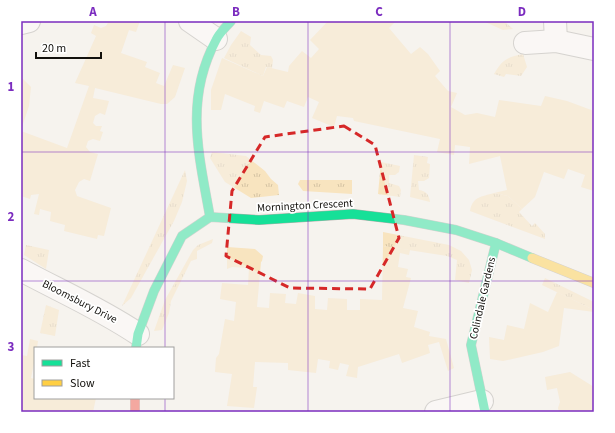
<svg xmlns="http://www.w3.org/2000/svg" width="615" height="433" font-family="'Source Sans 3',sans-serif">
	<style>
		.grass { fill: url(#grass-tufts) }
		.garden { fill: #f8e4bf }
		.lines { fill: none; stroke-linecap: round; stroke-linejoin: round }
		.street-casing { stroke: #aeada9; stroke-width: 24 }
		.fast-casing { stroke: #aeada9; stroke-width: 10 }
		.slow-casing { stroke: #aeada9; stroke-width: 10 }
		.jam-casing { stroke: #aeada9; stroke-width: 10 }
		.street { stroke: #fefdfc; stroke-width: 22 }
		.fast { stroke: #16e098; stroke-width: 9 }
		.slow { stroke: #ffcf43; stroke-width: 9 }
		.jam { stroke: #f24e42; stroke-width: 9 }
		.marked { fill: none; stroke: #d62828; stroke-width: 3; stroke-dasharray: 8 5; stroke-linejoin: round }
		.grid { fill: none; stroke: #7b2cbf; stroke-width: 1; stroke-opacity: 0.55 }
		.labels { text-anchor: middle; stroke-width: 3.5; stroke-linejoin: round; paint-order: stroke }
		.street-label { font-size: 11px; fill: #12100c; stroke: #fff }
		.neatline { fill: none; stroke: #7b2cbf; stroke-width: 1.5 }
		.grid-label { font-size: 13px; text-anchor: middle; font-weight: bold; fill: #7b2cbf }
	</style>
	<defs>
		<pattern id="grass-tufts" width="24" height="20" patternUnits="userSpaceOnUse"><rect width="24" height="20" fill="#f8e4bf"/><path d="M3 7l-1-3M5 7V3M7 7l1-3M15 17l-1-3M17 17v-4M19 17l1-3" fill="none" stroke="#d4c3a3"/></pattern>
	</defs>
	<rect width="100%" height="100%" fill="#f6f3ee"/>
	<g class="grass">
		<path d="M483,21H504L513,29L503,30Z"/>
		<path d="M241,31L251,37L250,45L261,55L271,56L273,60L272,68L266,67L263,76L224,58L231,45Z"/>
		<path d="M523,54L527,67L521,76L506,74L504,77L494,74C502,60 507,57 523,54Z"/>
		<path d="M212,152L246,156L265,171L271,179L278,185L279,195L251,198L225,182L210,158Z"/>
		<path d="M414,155L428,157L427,163L430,164L429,178L424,181H418L419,190C426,191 429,194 430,202L410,197Z"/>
		<path d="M381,162L400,166L399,172L395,175H389V183L399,186L401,190L400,197L378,194Z"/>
		<path d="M185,170L187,181L182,202L174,221L131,298L122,306Z"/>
		<path d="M300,180H352V194L303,191L298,184Z"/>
		<path d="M494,193L508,196L522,209L519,212L532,226L535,223L545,234V239L470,211C473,196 481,197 494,193Z"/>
		<path d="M383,232L449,245L461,251L469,260L472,270L469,283L455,280L457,260L447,256L383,246Z"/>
		<path d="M213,239L212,243L197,251V259L191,261L171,301L169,313L162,330L154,331L165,300L193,250L198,245Z"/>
		<path d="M26,245L49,250L46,269L24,255Z"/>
		<path d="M545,278L594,302V310L542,285Z"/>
		<path d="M46,305L59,310L55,336L40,333Z"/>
	</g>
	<g class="garden">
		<path d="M109,21H140L136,32L129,30L121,53L147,62L145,67L160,73L156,83L164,86L173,65L185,68L175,97L167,104H161L95,88L93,98L109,101L105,115L100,113L95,116L93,123L96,126H102L100,131L103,132L100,141L93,139L88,141L86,147L90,152L98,154L90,181L84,179L79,182L75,190L77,196L111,208L104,236L98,235L97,239L64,231L65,225L50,221L51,212L40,209L39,215L34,214L39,194L31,195L30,199L21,196V131L67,148L89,86L75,83L96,36L91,33L94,25L101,28L106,26Z"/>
		<path d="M328,21H396L389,28L411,54L420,47L428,54L440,71L435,76L448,91L457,93L451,107L465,115L477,113L495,117L499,100L541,106L545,96L567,101L594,111V191L581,187L585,175L568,169L564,179L544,172L535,197L522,209L508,196L494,193L507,190L500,156L469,164L470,147L455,145L454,155L437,152L440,139L354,121L353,118L337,116L334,127L312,118L319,102L308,97L304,107L287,101L284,108L264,101L260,113L254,111L255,106L225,94L221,110H211V90L222,58L263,76L267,67L288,72L289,66L302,51L311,58L319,49L310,40Z"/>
		<path d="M21,77L31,87L29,106L21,130Z"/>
		<path d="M383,246L410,250L409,255L400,253L398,267L408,269L406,277L411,278L403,308L418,311L414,327L430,332L429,336L446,339L454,368L448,371L439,342L428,345L430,353L402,363L399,354L358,367L357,378L346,376L349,365L340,363L338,370L329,368L330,361L318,359L316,373L288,370V363L255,362L253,387H257L254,408L227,406L232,374L215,372L216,358L219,354L225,319L234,321L236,302L220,299L222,283L248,285L249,268L232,267L227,269V247L255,249L263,256L262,261L261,262L257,307L269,308L270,293L286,294L285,303L296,304L298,293L315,296V309L327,310L328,298L347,299V310H360V299L382,300Z"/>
		<path d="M557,292L594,310V312L564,308L559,346L543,352L503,361L490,359L489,337L504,340L507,325L524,329L530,303L548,312Z"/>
		<path d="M30,339L38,341L37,348H35V358L31,378L35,379V398H96L93,412H21V355L27,356Z"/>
		<path d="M570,372L594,387V412H559L558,408L560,402L557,388L547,390L545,377Z"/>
	</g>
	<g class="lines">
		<g class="street-casing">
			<g id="street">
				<path d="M190,21L216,39"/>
				<path d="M555,21L556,41"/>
				<path d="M21,23L29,21"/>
				<path d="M525,43L556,41L594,49"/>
				<path d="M21,270C60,291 101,309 138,334"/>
				<path d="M436,412L482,401"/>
			</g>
		</g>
		<g class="fast-casing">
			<g id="fast">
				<path d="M210,217C199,155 184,100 216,40C219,33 226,27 231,21"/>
				<path d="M136,348L138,334L154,291L182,236L210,217L259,220L353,214L404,220L456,230L496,243L532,258"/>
				<path d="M485,412L471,345L496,243"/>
			</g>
		</g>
		<g class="slow-casing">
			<path id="slow" d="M532,258L594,283"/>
		</g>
		<g class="jam-casing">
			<path id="jam" d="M135,398V412"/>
		</g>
		<use href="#street" class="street"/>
		<use href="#fast" class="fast"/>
		<use href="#slow" class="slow"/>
		<use href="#jam" class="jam"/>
	</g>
	<path d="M0 0H615V433H0ZM344,126L375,145L399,238L370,289L290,288L226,256L232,191L265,137Z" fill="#f6f3ee" fill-opacity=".55" fill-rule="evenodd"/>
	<path class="marked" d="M344,126L375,145L399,238L370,289L290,288L226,256L232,191L265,137Z"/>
	<path class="grid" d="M165,21V348M308,21V412M450,21V412M21,152H594M21,281H594M165,398V412"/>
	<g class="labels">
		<g class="street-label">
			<text transform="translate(305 205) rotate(-3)" y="4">Mornington Crescent</text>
			<text transform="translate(482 298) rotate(-77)" y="4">Colindale Gardens</text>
			<text transform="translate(80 301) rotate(27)" y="4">Bloomsbury Drive</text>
		</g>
	</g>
	<rect width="615" height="433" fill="none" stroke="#ffffff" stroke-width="44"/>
	<rect x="34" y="347" width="140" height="52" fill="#ffffff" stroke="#a09f9e"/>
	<rect x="42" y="360" width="20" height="6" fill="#16e098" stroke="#a09f9e"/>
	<text x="70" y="367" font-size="12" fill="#12100c">Fast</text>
	<rect x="42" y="380" width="20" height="6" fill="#ffcf43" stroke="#a09f9e"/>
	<text x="70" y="387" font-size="12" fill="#12100c">Slow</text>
	<path d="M36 52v6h65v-6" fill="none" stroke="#12100c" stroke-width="2"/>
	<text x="42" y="52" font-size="12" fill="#12100c" stroke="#ffffff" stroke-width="3" paint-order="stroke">20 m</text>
	<rect x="22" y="22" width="571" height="389" class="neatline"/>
	<g class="grid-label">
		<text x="93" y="16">A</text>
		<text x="236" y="16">B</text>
		<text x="379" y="16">C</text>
		<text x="522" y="16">D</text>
		<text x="11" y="91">1</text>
		<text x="11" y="221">2</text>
		<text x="11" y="351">3</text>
	</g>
</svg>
